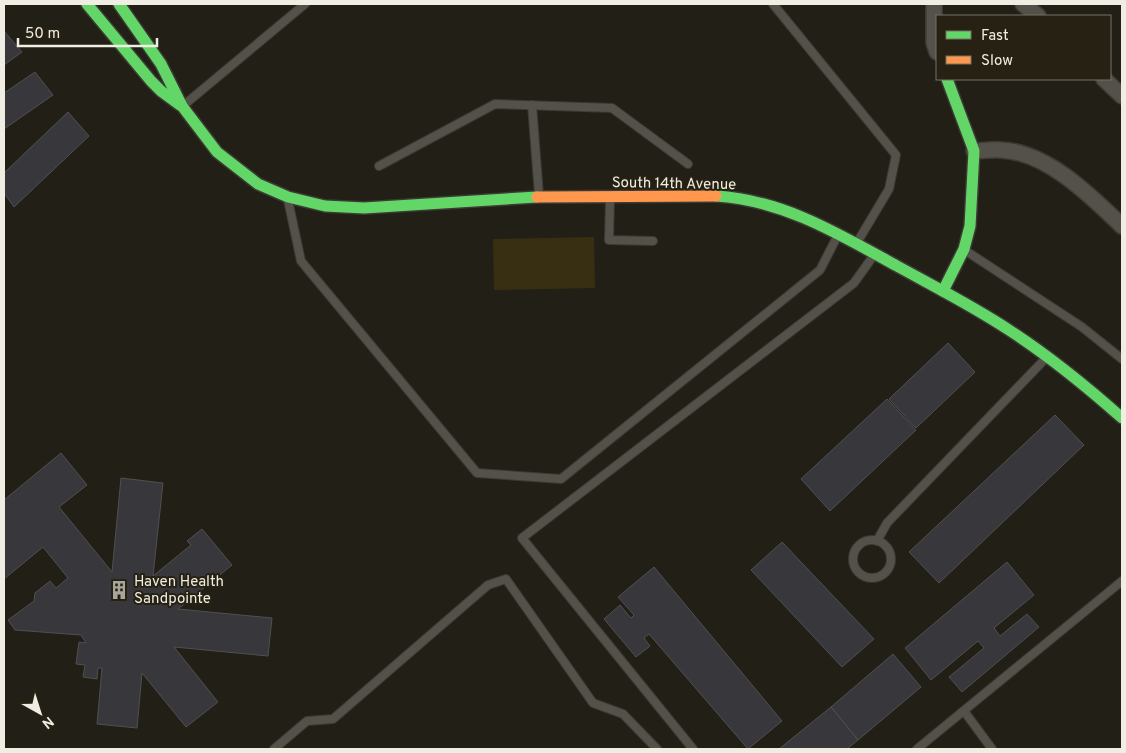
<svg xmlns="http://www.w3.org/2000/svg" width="1126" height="753" font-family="Overpass,sans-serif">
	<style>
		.green { fill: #382f12 }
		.building { fill: #38373c; stroke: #515050 }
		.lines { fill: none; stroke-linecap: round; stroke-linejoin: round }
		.lane-casing { stroke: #3c3a34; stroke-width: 10 }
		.street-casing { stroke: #3c3a34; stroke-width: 18 }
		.fast-casing { stroke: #3c3a34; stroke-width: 14 }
		.slow-casing { stroke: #3c3a34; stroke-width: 14 }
		.lane { stroke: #54514b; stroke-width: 8 }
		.street { stroke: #54514b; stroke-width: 15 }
		.fast { stroke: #63d668; stroke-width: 11 }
		.slow { stroke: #ff974d; stroke-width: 11 }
		.labels { text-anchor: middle; stroke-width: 4; stroke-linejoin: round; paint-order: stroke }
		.street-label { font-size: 15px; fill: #f0ede3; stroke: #262112 }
		.poi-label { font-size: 15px; fill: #f0ede3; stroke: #262112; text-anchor: start }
	</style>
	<rect width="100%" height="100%" fill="#221f16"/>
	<path class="green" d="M594,237L595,288L494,290L493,239Z"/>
	<g class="building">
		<path d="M4,31L22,52L4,65Z"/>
		<path d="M35,72L53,95L4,129V93Z"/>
		<path d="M68,112L89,136L14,207L4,193V173Z"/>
		<path d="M948,343L975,372L916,428L889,399Z"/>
		<path d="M887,399L916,430L830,511L801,479Z"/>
		<path d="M1055,415L1084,445L939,583L909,552Z"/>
		<path d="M61,453L87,485L59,507L112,572L121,478L163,483L153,576L191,545L187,541L202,529L232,565L178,609L272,618L268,656L174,647L218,702L186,727L142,673L137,728L97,724L102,668H98L97,679L83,677L85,665L76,664L79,642L86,643L81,635L15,630L8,620L34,601L35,593L50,581L56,588L68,578L43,547L4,579V500Z"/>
		<path d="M782,542L874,639L842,667L751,570Z"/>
		<path d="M1007,562L1034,595L994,628L1000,636L1027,614L1039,627L962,692L949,677L984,648L978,641L931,680L905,648Z"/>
		<path d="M654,567L782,721L748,749L649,634L644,638L650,646L636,657L604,619L620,605L631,618L634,615L618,597Z"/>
		<path d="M893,654L921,687L858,740L831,707Z"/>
		<path d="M831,707L858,740L847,749H779Z"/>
	</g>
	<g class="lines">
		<g class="lane-casing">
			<g id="lane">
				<path d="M773,4L896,155L889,189L858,241"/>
				<path d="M184,105L305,4"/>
				<path d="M532,105L539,195"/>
				<path d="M379,166L495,104L612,108L688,164"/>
				<path d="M610,199L609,240L653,241"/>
				<path d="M288,200L301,261L477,473L561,479L820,270L838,235"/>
				<path d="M966,251L1082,327L1122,359"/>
				<circle cx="872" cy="559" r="19"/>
				<path d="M877,541L887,523L1046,358"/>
				<path d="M964,711L992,749"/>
				<path d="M274,749L307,721L333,719L488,585L506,579L593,703L623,714L657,749"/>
				<path d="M693,749L522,538L854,283L874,255"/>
				<path d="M917,749L1122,581"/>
			</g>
		</g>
		<g class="street-casing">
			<g id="street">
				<path d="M934,4V43L937,52"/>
				<path d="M1023,4L1038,16"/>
				<path d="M1104,79L1122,96"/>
				<path d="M974,151C982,151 992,149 1001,150C1047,152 1090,195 1122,226"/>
			</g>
		</g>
		<g class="fast-casing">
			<g id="fast">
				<path d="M87,4L151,81L161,91L180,105"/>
				<path d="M119,4L161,64L182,106L217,152L258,184L288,197L325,206L364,208L537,197"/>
				<path d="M716,196C783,200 839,234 897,266C935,287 973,306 1009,330C1049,356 1086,386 1122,418"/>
				<path d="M943,291L964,249L970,226L974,151L947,79"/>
			</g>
		</g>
		<g class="slow-casing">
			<path id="slow" d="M537,197L716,196"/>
		</g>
		<use href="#lane" class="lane"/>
		<use href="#street" class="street"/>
		<use href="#fast" class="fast"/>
		<use href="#slow" class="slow"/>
	</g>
	<defs>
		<g id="building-bare" transform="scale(1.5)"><path d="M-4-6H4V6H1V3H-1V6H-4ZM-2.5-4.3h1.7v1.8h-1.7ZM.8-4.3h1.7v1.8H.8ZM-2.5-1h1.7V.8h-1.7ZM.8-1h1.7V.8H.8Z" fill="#a8a59b" stroke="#262112" stroke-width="2.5" paint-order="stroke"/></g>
	</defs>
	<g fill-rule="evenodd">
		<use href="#building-bare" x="119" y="590"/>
	</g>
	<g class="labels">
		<g class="street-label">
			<text transform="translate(674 183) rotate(1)" y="5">South 14th Avenue</text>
		</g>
		<g class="poi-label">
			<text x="134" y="586">Haven Health<tspan x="134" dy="17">Sandpointe</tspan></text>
		</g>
	</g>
	<rect width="1126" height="753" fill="none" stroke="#f0ede3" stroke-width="10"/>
	<rect x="936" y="15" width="175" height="65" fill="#262112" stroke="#777366"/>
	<rect x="946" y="31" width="25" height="8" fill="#63d668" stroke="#777366"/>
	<text x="981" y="40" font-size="15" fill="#f0ede3">Fast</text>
	<rect x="946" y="56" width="25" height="8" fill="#ff974d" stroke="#777366"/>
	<text x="981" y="65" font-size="15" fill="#f0ede3">Slow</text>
	<g transform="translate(40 713) rotate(141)" stroke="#262112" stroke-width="4" paint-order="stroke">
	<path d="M0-4L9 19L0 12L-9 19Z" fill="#f0ede3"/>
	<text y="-8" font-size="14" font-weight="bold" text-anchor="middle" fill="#f0ede3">N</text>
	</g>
	<path d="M18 38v8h139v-8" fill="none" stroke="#f0ede3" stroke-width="2.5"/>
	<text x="25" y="38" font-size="15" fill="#f0ede3" stroke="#262112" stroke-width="4" paint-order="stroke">50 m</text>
</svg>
